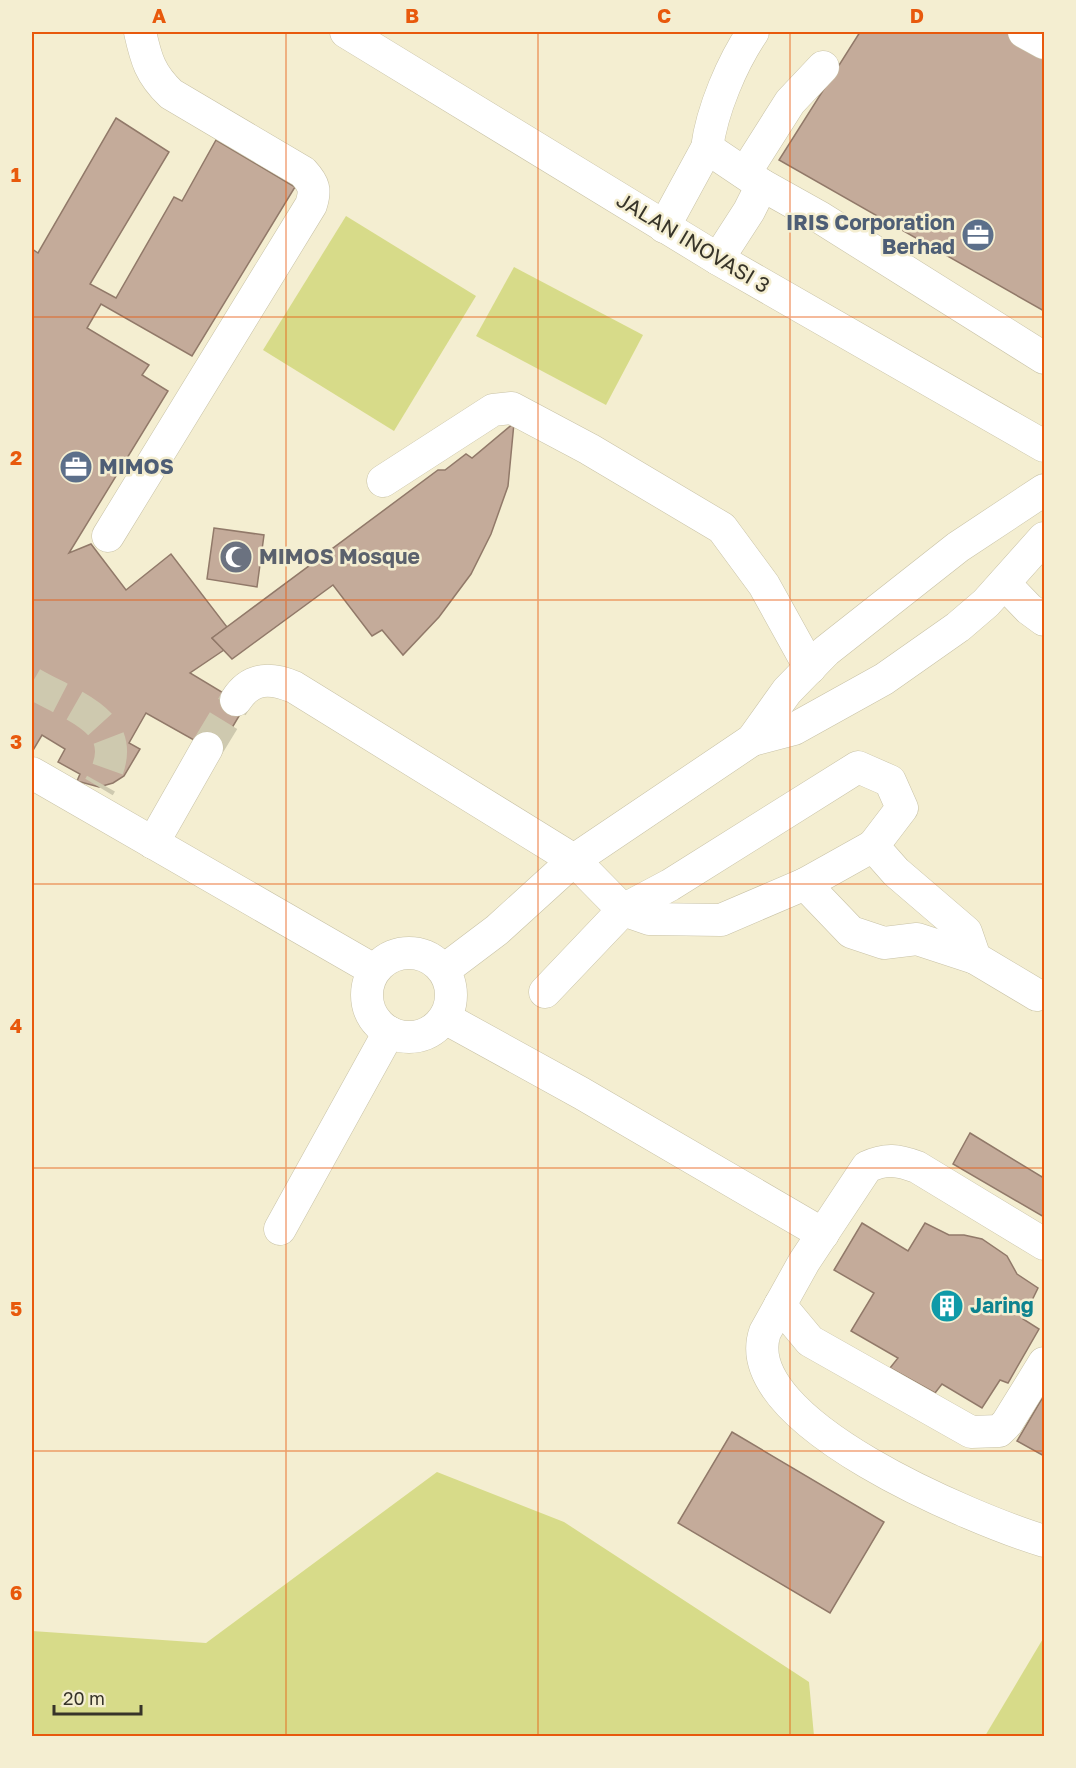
<svg xmlns="http://www.w3.org/2000/svg" width="1076" height="1768" font-family="'Golos Text',sans-serif">
	<style>
		.green { fill: #d7db89 }
		.building { fill: #c4ab9a; stroke: #917969; stroke-width: 1.5 }
		.lines { fill: none; stroke-linecap: round; stroke-linejoin: round }
		.minor-tunnel { stroke: #cec9af; stroke-width: 32; stroke-dasharray: 32 16; stroke-linecap: butt }
		.minor-casing { stroke: #c8c2a6; stroke-width: 33 }
		.minor { stroke: #fff; stroke-width: 32 }
		.grid { fill: none; stroke: #e8590c; stroke-width: 1.5; stroke-opacity: 0.55 }
		.labels { text-anchor: middle; stroke-width: 5; stroke-linejoin: round; paint-order: stroke }
		.service-label { font-size: 21px; font-weight: bold; fill: #4e5e75; stroke: #f4eed1; text-anchor: end }
		.street-label { font-size: 21px; fill: #373429; stroke: #f4eed1 }
		.worship-label { font-size: 21px; font-weight: bold; fill: #5b616d; stroke: #f4eed1; text-anchor: start }
		.culture-label { font-size: 21px; font-weight: bold; fill: #0d838f; stroke: #f4eed1; text-anchor: start }
		.neatline { fill: none; stroke: #e8590c; stroke-width: 2 }
		.grid-label { font-size: 20px; text-anchor: middle; font-weight: bold; fill: #e8590c }
	</style>
	<rect width="100%" height="100%" fill="#f4eed1"/>
	<g class="green">
		<path d="M346,216L476,296L394,431L263,350Z"/>
		<path d="M514,267L643,335L606,405L476,336Z"/>
		<path d="M437,1472L564,1522L809,1682L814,1736H32V1631L206,1643Z"/>
		<path d="M1044,1637V1736H985Z"/>
	</g>
	<g class="building">
		<path d="M860,32H1011L1044,51V311L779,160Z"/>
		<path d="M116,118L169,152L90,284L116,298L174,197L182,201L216,140L295,187L192,356L101,304L87,328L149,365L142,375L168,391L69,553L91,544L126,590L171,554L227,627L212,638L224,650L190,673L245,706L217,753L146,713L129,743L140,749L124,776L113,783L99,787L77,781L80,774L58,762L65,749L42,735L32,752V249L38,253Z"/>
		<path d="M514,423L508,486L491,534L471,574L439,617L403,655L382,630L372,636L333,585L232,659L212,638L438,470H445L466,454L472,458Z"/>
		<path d="M214,528L264,535L257,587L207,579Z"/>
		<path d="M970,1133L1042,1177L1044,1174V1217L953,1164Z"/>
		<path d="M862,1223L908,1251L925,1223L949,1235H964L982,1239L1007,1256L1017,1274L1038,1288L1023,1319L1039,1329L1008,1383L1000,1380L982,1408L942,1384L935,1393L890,1368L898,1358L851,1331L874,1293L834,1270Z"/>
		<path d="M1044,1395V1456L1017,1441Z"/>
		<path d="M732,1432L884,1522L830,1613L678,1523Z"/>
	</g>
	<g class="lines">
		<g class="minor-tunnel">
			<path d="M32,683C77,709 137,724 99,787"/>
			<path d="M207,748L236,700"/>
		</g>
		<g class="minor-casing">
			<g id="minor">
				<path d="M346,32L718,259L1044,446"/>
				<path d="M1024,32L1044,43"/>
				<path d="M707,148L762,185L821,218L1044,358"/>
				<path d="M745,173L790,102L823,67"/>
				<path d="M664,227L707,148C712,110 732,63 753,32"/>
				<path d="M718,259L749,211L762,185"/>
				<path d="M383,481L493,410L512,408L589,449L722,528L764,585L810,668"/>
				<path d="M108,536L311,205C316,190 314,184 303,172L171,94C150,74 146,59 140,32"/>
				<path d="M1004,583L1029,609L1044,620"/>
				<path d="M236,700C251,677 270,677 294,687L574,860L623,910L670,885L858,767L890,781L902,808L873,846L896,872L966,932L975,958L1037,995"/>
				<path d="M752,740L794,729L884,679L958,627L986,603L1044,538"/>
				<path d="M32,773L374,970"/>
				<path d="M153,843L207,748"/>
				<path d="M805,884L873,846"/>
				<circle cx="409" cy="995" r="42"/>
				<path d="M444,970L497,930L574,860L752,740L787,691L826,651L958,547L1044,490"/>
				<path d="M545,992L623,910L649,919L721,920L805,884L851,932L884,943L917,939L975,958"/>
				<path d="M445,1018L581,1093L823,1234"/>
				<path d="M280,1229L389,1032"/>
				<path d="M1044,1244L917,1167C898,1160 886,1158 867,1167L804,1262L765,1332C734,1422 978,1521 1044,1541"/>
				<path d="M780,1305L810,1341L971,1432L999,1431L1007,1423L1044,1363"/>
			</g>
		</g>
		<use href="#minor" class="minor"/>
	</g>
	<path class="grid" d="M286,32V1736M538,32V1736M790,32V1736M32,317H1044M32,600H1044M32,884H1044M32,1168H1044M32,1451H1044"/>
	<defs>
		<g id="office-disc" transform="scale(1.725)"><circle r="9.5" fill="#5c6f8a" stroke="#f4eed1"/><path d="M-6-3h4V-5.5h4V-3h4V5H-6ZM-1-4.5V-3h2v-1.5ZM-6 0V1H6V0Z" fill="#fff"/></g>
		<g id="mosque-disc" transform="scale(1.725)"><circle r="9.5" fill="#6b7280" stroke="#f4eed1"/><path d="M3.5-4.9A6 6 0 1 0 3.5 4.9A5 5 0 1 1 3.5-4.9Z" fill="#fff"/></g>
		<g id="building-disc" transform="scale(1.725)"><circle r="9.5" fill="#0f9aa8" stroke="#f4eed1"/><path d="M-4-6H4V6H1V3H-1V6H-4ZM-2.5-4.3h1.7v1.8h-1.7ZM.8-4.3h1.7v1.8H.8ZM-2.5-1h1.7V.8h-1.7ZM.8-1h1.7V.8H.8Z" fill="#fff"/></g>
	</defs>
	<g fill-rule="evenodd">
		<use href="#office-disc" x="978" y="235"/>
		<use href="#office-disc" x="76" y="467"/>
		<use href="#mosque-disc" x="236" y="557"/>
		<use href="#building-disc" x="947" y="1306"/>
	</g>
	<g class="labels">
		<g class="service-label">
			<text x="955" y="230">IRIS Corporation<tspan x="955" dy="24">Berhad</tspan></text>
			<text x="99" y="474" text-anchor="start">MIMOS</text>
		</g>
		<g class="street-label">
			<text transform="translate(693 243) rotate(31)" y="7">JALAN INOVASI 3</text>
		</g>
		<g class="worship-label">
			<text x="259" y="564">MIMOS Mosque</text>
		</g>
		<g class="culture-label">
			<text x="970" y="1313">Jaring</text>
		</g>
	</g>
	<rect width="1076" height="1768" fill="none" stroke="#f4eed1" stroke-width="66"/>
	<path d="M54 1705v9h87v-9" fill="none" stroke="#373429" stroke-width="3"/>
	<text x="63" y="1705" font-size="18" fill="#373429" stroke="#f4eed1" stroke-width="4.5" paint-order="stroke">20 m</text>
	<rect x="33" y="33" width="1010" height="1702" class="neatline"/>
	<g class="grid-label">
		<text x="159" y="23">A</text>
		<text x="412" y="23">B</text>
		<text x="664" y="23">C</text>
		<text x="917" y="23">D</text>
		<text x="16" y="182">1</text>
		<text x="16" y="465">2</text>
		<text x="16" y="749">3</text>
		<text x="16" y="1033">4</text>
		<text x="16" y="1316">5</text>
		<text x="16" y="1600">6</text>
	</g>
</svg>
